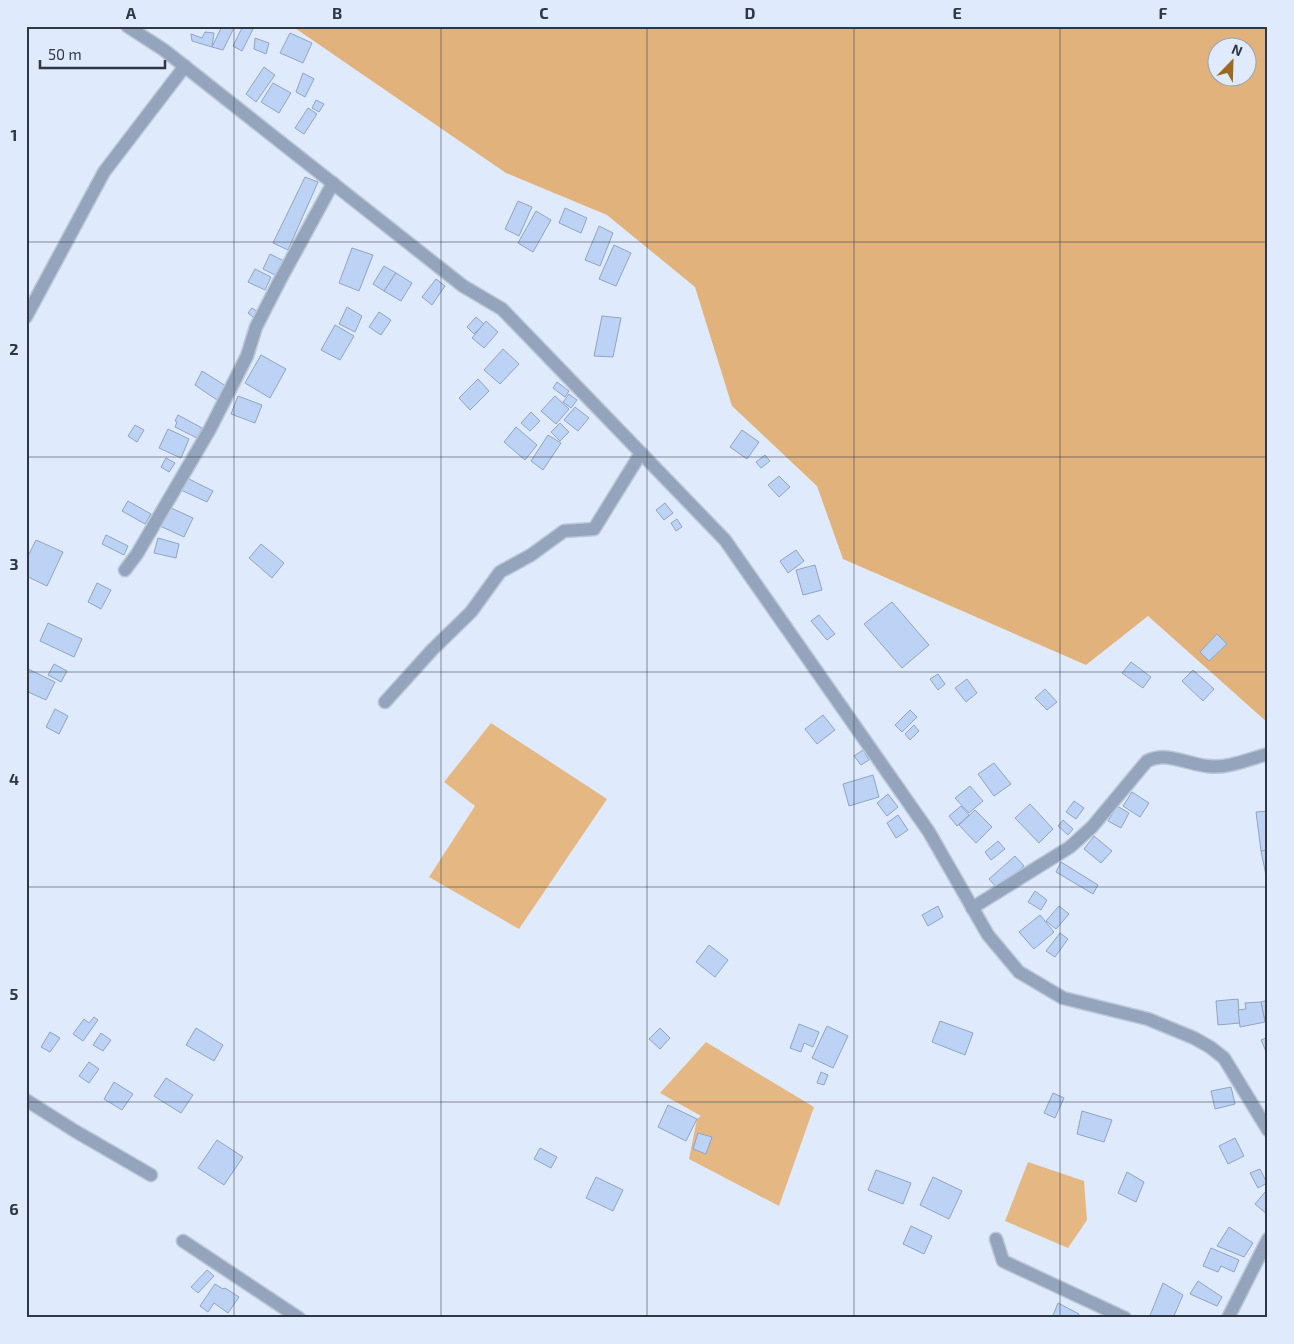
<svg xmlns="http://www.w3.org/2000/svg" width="1294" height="1344" font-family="'Exo 2',sans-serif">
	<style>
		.green { fill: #e5b883 }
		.forest { fill: #e1b27b; fill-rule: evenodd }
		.building { fill: #bcd3f6; stroke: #91a4bf }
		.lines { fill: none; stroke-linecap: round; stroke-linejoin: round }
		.street-casing { stroke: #bcc7d8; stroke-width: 15 }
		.street { stroke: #94a4bd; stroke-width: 12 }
		.grid { fill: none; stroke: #303743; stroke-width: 1; stroke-opacity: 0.55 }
		.neatline { fill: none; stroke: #303743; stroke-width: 2 }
		.grid-label { font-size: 16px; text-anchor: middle; font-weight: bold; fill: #303743 }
	</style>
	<rect width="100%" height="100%" fill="#dfebfd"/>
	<g class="green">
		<path d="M491,723L607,799L519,929L429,877L475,806L444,782Z"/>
		<path d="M706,1042L814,1107L779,1206L689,1159L697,1119L701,1116L660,1093Z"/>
		<path d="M1028,1162L1084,1181L1087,1220L1068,1248L1005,1221Z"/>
	</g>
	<path class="forest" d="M292,26H1268V723L1148,616L1086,665L843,559L817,486L732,406L695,287L607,215L506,173ZM1216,48H1246V78H1216Z"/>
	<g class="building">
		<path d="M222,26H235L223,50L212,47Z"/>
		<path d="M243,26L253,29L242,51L233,46Z"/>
		<path d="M205,32L214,33L212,47L192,41L191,34L202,38Z"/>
		<path d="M290,33L312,43L303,63L280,53Z"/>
		<path d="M255,38L269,43L266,54L254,49Z"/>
		<path d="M264,67L275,75L256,102L246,94Z"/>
		<path d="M303,73L314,79L305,97L296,92Z"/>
		<path d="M273,83L291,93L279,113L261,102Z"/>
		<path d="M316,100L324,104L319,112L312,108Z"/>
		<path d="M308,108L317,114L304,134L295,128Z"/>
		<path d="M305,177L318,182L288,250L273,243Z"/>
		<path d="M518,201L532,207L519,236L505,229Z"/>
		<path d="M565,208L587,218L581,233L559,223Z"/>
		<path d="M536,211L551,220L533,252L518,243Z"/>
		<path d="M599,226L613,233L600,266L585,260Z"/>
		<path d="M614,245L631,253L616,286L599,279Z"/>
		<path d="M352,248L373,255L359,291L339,283Z"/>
		<path d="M270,254L284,261L277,276L263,269Z"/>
		<path d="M384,266L396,273L384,291L373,284Z"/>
		<path d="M255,269L271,277L265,290L248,282Z"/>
		<path d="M396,273L412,283L401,301L384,291Z"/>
		<path d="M436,279L445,286L432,305L422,297Z"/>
		<path d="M347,307L362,316L355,332L339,324Z"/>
		<path d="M252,308L261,314L257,320L248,313Z"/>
		<path d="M379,312L391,320L381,335L369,327Z"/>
		<path d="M602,316L621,318L613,357L594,356Z"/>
		<path d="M476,317L484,324L474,334L467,327Z"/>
		<path d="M486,321L498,332L484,348L472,338Z"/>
		<path d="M335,325L354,336L340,360L321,350Z"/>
		<path d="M503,349L519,364L500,384L484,370Z"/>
		<path d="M261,355L286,369L270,398L245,383Z"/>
		<path d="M202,371L226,386L217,400L195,385Z"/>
		<path d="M478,379L489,391L470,410L459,398Z"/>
		<path d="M557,382L569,391L565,397L553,388Z"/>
		<path d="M569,394L577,400L571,408L563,402Z"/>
		<path d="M238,396L262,405L255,423L231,414Z"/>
		<path d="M555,396L569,409L556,424L541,411Z"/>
		<path d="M575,407L589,418L578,431L564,420Z"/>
		<path d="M531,412L540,421L530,431L521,423Z"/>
		<path d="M178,415L202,428L197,438L175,427L177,422L175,421Z"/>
		<path d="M560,423L569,432L560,441L551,432Z"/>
		<path d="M135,425L144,430L137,442L128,436Z"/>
		<path d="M516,427L537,445L525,460L504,442Z"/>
		<path d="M168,429L189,439L181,458L159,448Z"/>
		<path d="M742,430L759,442L747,459L730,447Z"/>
		<path d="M548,435L561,443L543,470L531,461Z"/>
		<path d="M765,455L770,461L761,468L756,462Z"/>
		<path d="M166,458L175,463L169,472L161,467Z"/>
		<path d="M779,476L790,487L779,497L768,485Z"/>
		<path d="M187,478L213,491L207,502L181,490Z"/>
		<path d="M128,501L151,514L145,524L122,511Z"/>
		<path d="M665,503L673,513L664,520L656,510Z"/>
		<path d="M169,507L193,518L184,537L160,526Z"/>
		<path d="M677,519L682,527L676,531L671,523Z"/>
		<path d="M106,535L128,546L124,555L102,544Z"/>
		<path d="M158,538L179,544L176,558L154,553Z"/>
		<path d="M36,540L63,552L47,586L26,576V560Z"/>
		<path d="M261,544L284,563L272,578L249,558Z"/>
		<path d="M796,550L804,561L788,573L780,561Z"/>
		<path d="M815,565L822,590L803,595L796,570Z"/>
		<path d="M97,583L111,590L101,609L88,602Z"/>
		<path d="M892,602L929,645L902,668L864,624Z"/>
		<path d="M819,615L835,634L827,640L811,621Z"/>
		<path d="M48,623L82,639L74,657L40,641Z"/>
		<path d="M1217,634L1227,644L1209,661L1200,652Z"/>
		<path d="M1131,662L1151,677L1143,688L1122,673Z"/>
		<path d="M54,664L67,671L61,682L48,675Z"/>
		<path d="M26,668L55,682L46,700L26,691Z"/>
		<path d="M1193,670L1214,689L1203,701L1182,681Z"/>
		<path d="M938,674L945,684L938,690L930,679Z"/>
		<path d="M967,679L977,693L966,702L955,688Z"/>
		<path d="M1045,689L1057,702L1047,710L1035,698Z"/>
		<path d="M55,709L68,716L59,734L46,727Z"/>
		<path d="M910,710L917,717L902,732L895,725Z"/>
		<path d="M823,715L835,730L817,744L805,729Z"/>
		<path d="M914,725L919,731L910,740L905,734Z"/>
		<path d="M863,750L869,760L861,765L854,756Z"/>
		<path d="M994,763L1011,784L994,796L978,774Z"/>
		<path d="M873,775L879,797L849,806L843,784Z"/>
		<path d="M970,786L983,801L969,813L955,798Z"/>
		<path d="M1132,792L1149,803L1140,817L1123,806Z"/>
		<path d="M888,794L898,807L887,816L877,803Z"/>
		<path d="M1074,801L1084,808L1076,819L1066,812Z"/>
		<path d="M1030,804L1053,829L1039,843L1015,818Z"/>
		<path d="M961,806L969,815L957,826L949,816Z"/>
		<path d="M1117,806L1129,813L1121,828L1108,821Z"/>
		<path d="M975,810L992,827L976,843L959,825Z"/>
		<path d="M1268,811V850L1261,851L1256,812Z"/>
		<path d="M898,815L908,830L896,838L887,823Z"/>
		<path d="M1063,820L1073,829L1068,835L1058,826Z"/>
		<path d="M1094,836L1112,851L1101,863L1084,849Z"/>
		<path d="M998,841L1005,849L991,860L985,852Z"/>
		<path d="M1268,850V885L1261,851Z"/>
		<path d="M1015,856L1024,866L998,889L989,879Z"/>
		<path d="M1061,862L1098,885L1093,894L1056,872Z"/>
		<path d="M1035,891L1047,900L1041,910L1028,902Z"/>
		<path d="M938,906L943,917L928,926L922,915Z"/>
		<path d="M1059,906L1069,914L1056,929L1046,921Z"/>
		<path d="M1040,915L1054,932L1034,949L1019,932Z"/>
		<path d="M1060,933L1068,939L1055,957L1046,951Z"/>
		<path d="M709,945L728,960L715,977L696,962Z"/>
		<path d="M1238,999L1240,1023L1218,1025L1216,1001Z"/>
		<path d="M1268,1000V1021L1265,1022L1261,1002Z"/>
		<path d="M1261,1002L1265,1022L1240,1027L1238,1010L1246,1009L1245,1003Z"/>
		<path d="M94,1017L98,1020L83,1041L73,1034L84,1019L89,1023Z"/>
		<path d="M940,1021L973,1033L965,1055L932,1042Z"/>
		<path d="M799,1024L819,1032L813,1047L804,1043L801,1052L790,1048Z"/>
		<path d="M827,1026L848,1036L833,1068L812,1058Z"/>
		<path d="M196,1028L223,1045L214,1061L186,1045Z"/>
		<path d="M660,1028L670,1038L660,1049L649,1039Z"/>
		<path d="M50,1032L60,1038L50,1052L41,1047Z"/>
		<path d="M101,1033L111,1040L103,1051L93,1045Z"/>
		<path d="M1268,1037V1056L1261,1040Z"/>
		<path d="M89,1062L99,1069L89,1083L79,1076Z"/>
		<path d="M821,1072L828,1075L824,1085L817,1083Z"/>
		<path d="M166,1078L193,1095L181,1113L154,1096Z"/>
		<path d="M114,1082L133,1094L122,1110L104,1099Z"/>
		<path d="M1231,1087L1235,1104L1215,1109L1211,1091Z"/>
		<path d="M1053,1093L1064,1098L1055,1118L1044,1113Z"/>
		<path d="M668,1105L697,1119L686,1141L658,1127Z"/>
		<path d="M1082,1111L1112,1120L1104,1142L1077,1134Z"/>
		<path d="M698,1133L712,1137L706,1154L693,1149Z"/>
		<path d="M1235,1138L1244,1156L1228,1164L1219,1146Z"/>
		<path d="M217,1140L243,1157L224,1185L198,1168Z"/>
		<path d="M540,1148L557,1157L551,1168L534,1159Z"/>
		<path d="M1260,1169L1267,1183L1258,1188L1250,1173Z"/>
		<path d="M876,1170L911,1183L903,1204L868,1190Z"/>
		<path d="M1127,1172L1144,1182L1136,1202L1118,1193Z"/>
		<path d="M596,1177L623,1190L613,1211L586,1198Z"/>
		<path d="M933,1177L962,1191L949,1219L920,1205Z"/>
		<path d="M1266,1191L1268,1192V1215L1255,1204Z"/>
		<path d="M911,1226L932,1236L924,1254L903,1244Z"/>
		<path d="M1229,1227L1253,1243L1244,1257L1217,1246Z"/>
		<path d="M1211,1248L1239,1260L1234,1272L1221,1266L1218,1272L1203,1266Z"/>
		<path d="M207,1270L214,1276L198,1293L191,1287Z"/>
		<path d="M1198,1281L1222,1297L1217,1306L1190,1294Z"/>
		<path d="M1163,1283L1183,1295L1173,1318H1149Z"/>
		<path d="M215,1284L223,1289L225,1288L239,1297L228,1313L214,1303L208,1312L200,1306Z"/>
		<path d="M1058,1303L1079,1314L1077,1318H1052Z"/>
	</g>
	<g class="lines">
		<g class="street-casing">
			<g id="street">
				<path d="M127,26L164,50L463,286L502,309L725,540L929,832L988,935L1019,972L1063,998L1148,1019L1194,1038L1210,1047L1224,1058L1268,1130"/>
				<path d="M26,317L104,172L185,66"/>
				<path d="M125,570L137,554L210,429L247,356L256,327L279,282L333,183"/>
				<path d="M385,702L432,650L471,612L500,572L531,555L564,531L594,529L641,453"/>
				<path d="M972,908L1070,847L1092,827L1147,761C1167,751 1186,764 1207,766C1227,769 1249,759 1268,754"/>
				<path d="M26,1100L75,1131L151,1175"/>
				<path d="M996,1239L1003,1261L1125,1318"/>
				<path d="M183,1241L299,1318"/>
				<path d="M1228,1318L1268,1239"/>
			</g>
		</g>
		<use href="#street" class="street"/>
	</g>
	<path class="grid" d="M234,26V1318M441,26V1318M647,26V1318M854,26V1318M1060,26V1318M26,242H1268M26,457H1268M26,672H1268M26,887H1268M26,1102H1268"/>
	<rect width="1294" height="1344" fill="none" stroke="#dfebfd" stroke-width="55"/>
	<g transform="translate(1232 62) rotate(23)"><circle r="24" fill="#dfebfd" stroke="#99a3b3"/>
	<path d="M0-4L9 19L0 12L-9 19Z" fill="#9d6920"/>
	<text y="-8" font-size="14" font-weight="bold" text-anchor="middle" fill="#303743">N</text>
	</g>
	<path d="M40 60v8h125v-8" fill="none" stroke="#303743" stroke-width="2.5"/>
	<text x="48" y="60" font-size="15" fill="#303743" stroke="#dfebfd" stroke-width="4" paint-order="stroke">50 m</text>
	<rect x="28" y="28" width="1238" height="1288" class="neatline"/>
	<g class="grid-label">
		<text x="131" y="19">A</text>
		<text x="337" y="19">B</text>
		<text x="544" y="19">C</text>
		<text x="750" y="19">D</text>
		<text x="957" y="19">E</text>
		<text x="1163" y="19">F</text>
		<text x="14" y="141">1</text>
		<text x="14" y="355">2</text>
		<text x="14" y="570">3</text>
		<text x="14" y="785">4</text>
		<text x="14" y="1000">5</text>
		<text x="14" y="1215">6</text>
	</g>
</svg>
